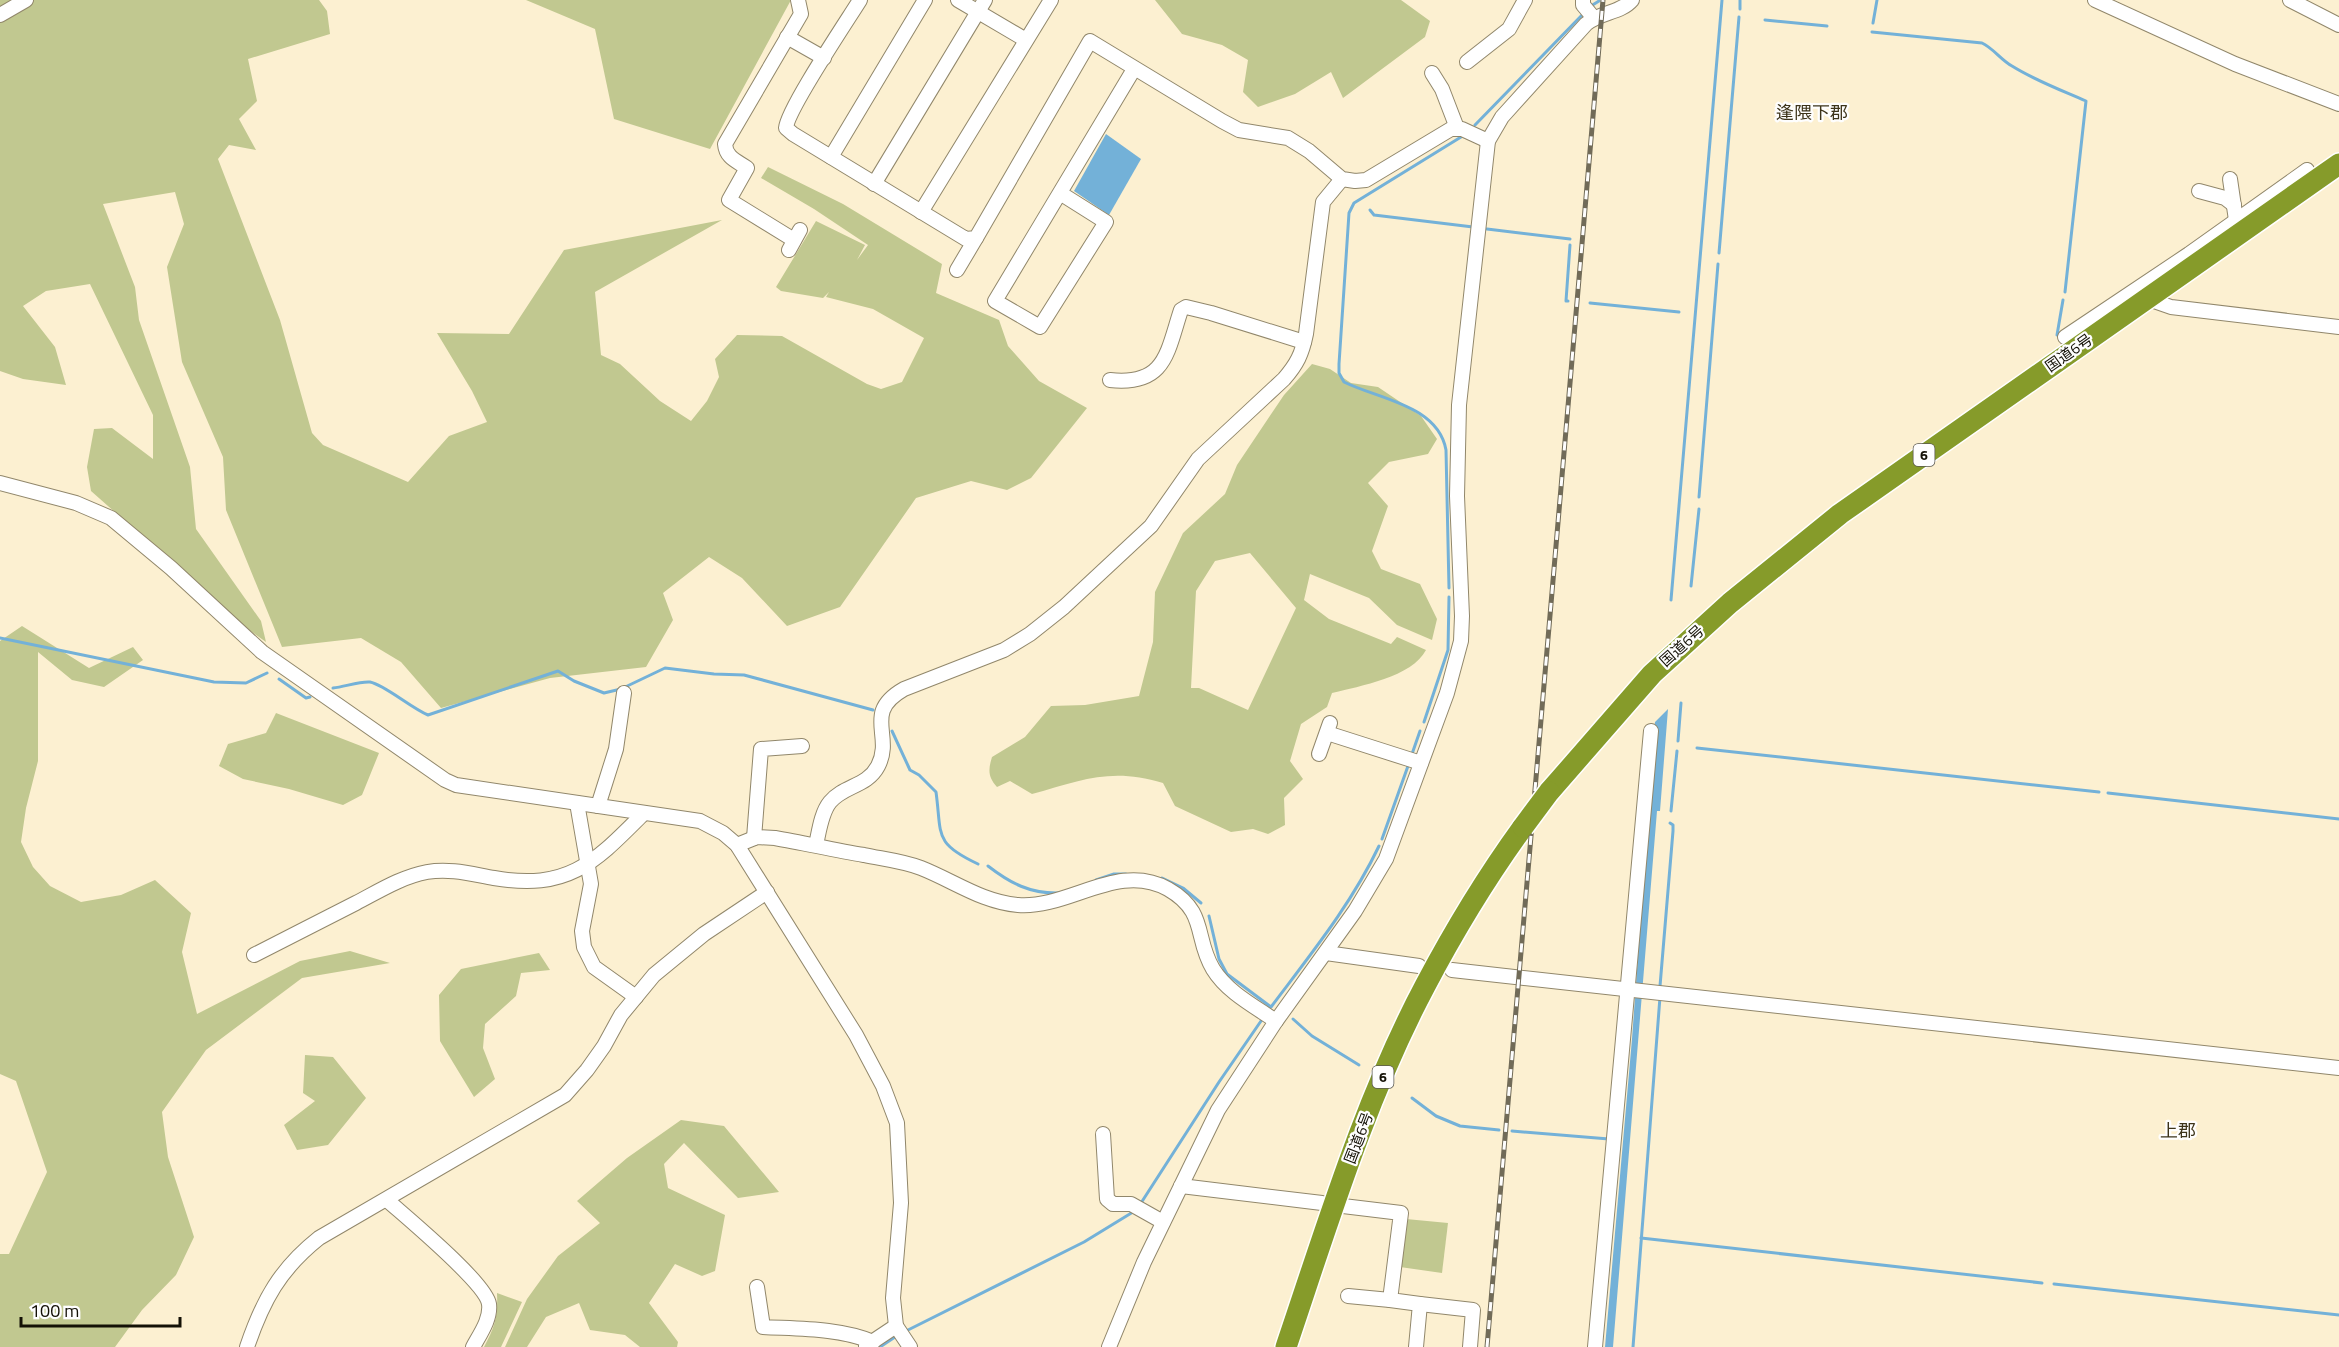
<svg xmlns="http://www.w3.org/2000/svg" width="2339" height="1347" font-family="'Titillium Web','Noto Sans JP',sans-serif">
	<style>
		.green { fill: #c1c890; fill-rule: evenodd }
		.water { fill: #73b1d8 }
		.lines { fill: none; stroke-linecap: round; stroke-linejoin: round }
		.stream { stroke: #73b1d8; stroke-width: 3 }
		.minor-casing { stroke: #91876b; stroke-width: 16 }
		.highway-casing { stroke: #fff; stroke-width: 24 }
		.minor { stroke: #fff; stroke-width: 14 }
		.highway { stroke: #869b2a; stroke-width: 21 }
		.rail-casing { stroke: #716b58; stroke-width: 5 }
		.rail { stroke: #fefefe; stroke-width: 3; stroke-dasharray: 9; stroke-linecap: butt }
		.highway-bridge-casing { stroke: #fff; stroke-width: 24; stroke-linecap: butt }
		.highway-bridge { stroke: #869b2a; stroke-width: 21 }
		.labels { text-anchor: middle; stroke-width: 4.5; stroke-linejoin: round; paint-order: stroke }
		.shield { fill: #fefefe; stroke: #5a5850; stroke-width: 1.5 }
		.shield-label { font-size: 14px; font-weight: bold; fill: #141106 }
		.street-label { font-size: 15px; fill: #141106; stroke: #fefefe }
		.quarter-label { font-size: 18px; fill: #3d341a; stroke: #fefefe }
	</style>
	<rect width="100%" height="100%" fill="#fcf0d1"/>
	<g class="green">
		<path d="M0,0H319L327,11L330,34L248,59L257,101L239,119L256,150L229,145L218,159L280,320L312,433L323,445L408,482L449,436L487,422L472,391L437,333L509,334L564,250L722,220L595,292L601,355L620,364L660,401L691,421L707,401L719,377L715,359L737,335L782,336L867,384L881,389L902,382L924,338L873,309L826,297L829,292L823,298L781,291L776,287L816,221L865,245L857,260L868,245L814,209L761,178L768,167L843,204L942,264L936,293L999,320L1008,346L1039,381L1087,408L1031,478L1007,490L971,481L916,498L840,607L787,626L742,578L709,557L663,593L673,620L646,667L550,678L441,708L401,662L361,638L282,647L226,510L223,457L182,362L167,267L184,224L175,192L103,204L135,287L139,320L190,467L196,529L261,621L266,642L245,627L91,491L87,467L94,429L112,428L153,459V415L90,284L46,291L23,306L55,347L66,385L23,379L0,371Z"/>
		<path d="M526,0H791L710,149L614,119L595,29Z"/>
		<path d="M1155,0H1401L1430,21L1425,37L1343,98L1331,72L1295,94L1258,107L1243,92L1248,60L1222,45L1182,34Z"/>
		<path d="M1312,364L1330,369L1351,383L1378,387L1421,416L1437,439L1428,454L1389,462L1368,483L1388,506L1372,551L1381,569L1420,584L1437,619L1432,640L1397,625L1369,598L1310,574L1304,600L1329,619L1391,644L1397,637L1426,650C1412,677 1360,686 1332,693L1327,707L1301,724L1290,761L1303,779L1284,798L1285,825L1268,834L1253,829L1231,832L1175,806L1163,783C1112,767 1081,780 1032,794L1010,781L997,787C988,777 988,770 992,757L1025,737L1051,706L1085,705L1139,696L1153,642L1155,592L1183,533L1225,494L1237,465L1284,395ZM1250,553L1296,608L1248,710L1199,688H1191L1196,591L1215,561Z"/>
		<path d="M22,626L89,668L133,647L143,660L104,687L72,680L38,652V761L26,808L21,842L33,867L50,886L81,902L121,895L155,880L191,913L182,952L197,1014L300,961L350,951L390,963L302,978L206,1050L162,1112L168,1157L194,1237L176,1275L142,1310L115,1347H0V1254H9L47,1172L16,1081L0,1074V641Z"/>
		<path d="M276,713L379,753L362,795L343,805L289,789L243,779L219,766L228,744L266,733Z"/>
		<path d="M539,953L550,970L521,973L516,996L485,1024L483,1048L495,1079L474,1097L440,1041L439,995L461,969Z"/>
		<path d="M305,1055L333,1057L366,1098L328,1145L297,1150L284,1125L315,1101L303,1093Z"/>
		<path d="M681,1120L724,1126L779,1192L738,1198L684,1143L664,1164L668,1188L725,1215L715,1271L702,1276L675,1264L649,1303L678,1342L677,1347H640L625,1335L590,1330L579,1303L546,1317L527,1347H505L527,1299L558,1256L600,1223L577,1201L627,1158Z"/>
		<path d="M1406,1219L1448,1223L1442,1273L1400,1267Z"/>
		<path d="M497,1293L522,1302L501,1347H484C495,1326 498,1317 497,1293Z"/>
	</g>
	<g class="water">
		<path d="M1106,134L1141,159L1109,215L1074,191Z"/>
		<path d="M1668,709L1660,811H1657L1613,1347H1605L1632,1039L1655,722Z"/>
	</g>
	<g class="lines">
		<g class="stream">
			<path d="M1591,6L1599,1"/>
			<path d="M1740,9V0"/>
			<path d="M1765,20L1827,26"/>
			<path d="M1873,23L1877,0"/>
			<path d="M1872,32L1982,43C1993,48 2001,60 2012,66C2036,81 2061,90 2086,101L2065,292"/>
			<path d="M1475,125L1584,13"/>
			<path d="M1370,210L1374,215L1473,227"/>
			<path d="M1487,229L1570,239"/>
			<path d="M1719,253L1739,17"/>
			<path d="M1568,301H1566L1570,245"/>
			<path d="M1590,303L1679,312"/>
			<path d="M2057,335L2063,300"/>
			<path d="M1699,497L1718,264"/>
			<path d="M1691,586L1699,509"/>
			<path d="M1449,588L1446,450C1438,405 1378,399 1344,382L1339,373V364L1349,213L1354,203L1461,137"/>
			<path d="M1671,600L1722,0"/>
			<path d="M0,638L214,682L246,683L267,673"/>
			<path d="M279,679L306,698L310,697"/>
			<path d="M333,688C344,687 360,681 370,682C385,685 411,708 428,715L558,671L574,681L604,693L621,689L665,668L714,674L744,675L873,710"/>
			<path d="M1424,722L1448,650L1449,597"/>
			<path d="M892,731L910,770L919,775L936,792C942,835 933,843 978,864"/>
			<path d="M1678,741L1681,703"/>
			<path d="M1697,748L2099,792"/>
			<path d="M1412,754L1420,731"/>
			<path d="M2108,793L2339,819"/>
			<path d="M1671,811L1677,751"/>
			<path d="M1382,839L1408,766"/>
			<path d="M988,866C1010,883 1030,894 1060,893"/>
			<path d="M1162,878L1183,888L1201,903"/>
			<path d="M1096,880L1114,874H1126"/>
			<path d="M1209,916L1219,959L1227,974L1271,1007C1310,955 1351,905 1379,846"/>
			<path d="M1660,986L1673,831V825L1670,823"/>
			<path d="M1293,1019L1312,1036L1359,1065"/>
			<path d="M1412,1098L1436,1116L1460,1126L1499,1130"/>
			<path d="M1512,1131L1609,1139"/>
			<path d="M1141,1203L1219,1082L1261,1021"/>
			<path d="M1641,1238L2042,1283"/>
			<path d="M2054,1284L2339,1315"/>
			<path d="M906,1331L1084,1242L1133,1212"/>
			<path d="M880,1347L895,1337"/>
			<path d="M1633,1347L1660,997"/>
		</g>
		<g class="minor-casing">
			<g id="minor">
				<path d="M860,0C847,21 787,110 786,128L793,134L966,239L976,238L1090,41L1222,121L1239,130L1288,138L1309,151L1342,179L1355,181L1366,180L1451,129H1462L1488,141"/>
				<path d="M958,0L1026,40"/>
				<path d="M1583,0V5L1593,17"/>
				<path d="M2095,0L2235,64L2339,104"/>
				<path d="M2290,0L2339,25"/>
				<path d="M0,15L26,0"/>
				<path d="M787,37L824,58"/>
				<path d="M1467,62L1509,29L1525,0"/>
				<path d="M1432,73L1442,89L1457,128"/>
				<path d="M831,157L925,0"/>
				<path d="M2230,179L2237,227"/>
				<path d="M874,184L985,0"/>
				<path d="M2199,191L2225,198L2234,205"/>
				<path d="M1060,193L1106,222L1040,327L995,301L1134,69"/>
				<path d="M921,212L1051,0"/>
				<path d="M794,240L729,200L747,168C737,161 726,158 725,144L801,14L798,0"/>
				<path d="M789,250L800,230"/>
				<path d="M957,270L976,238"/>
				<path d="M2148,299L2171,307L2339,327"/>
				<path d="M2065,337L2189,254L2307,170"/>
				<path d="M1110,380C1166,386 1167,352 1181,310L1186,307L1211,313L1304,342"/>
				<path d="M0,483L76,503L111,518L171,568L262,652L445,780L456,785L700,821L723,833L737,845L856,1035L883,1086L897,1123L901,1203L893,1298L896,1326L910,1347"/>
				<path d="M1327,733L1421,763"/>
				<path d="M1319,754L1330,723"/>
				<path d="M577,803L591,884L582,931L584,947L594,967L636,997"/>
				<path d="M598,806L616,749L624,693"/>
				<path d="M754,838L761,749L802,746"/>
				<path d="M737,845L757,837L775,838C804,843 834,850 864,855C883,859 903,861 921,868C954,881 982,902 1018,905C1069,909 1118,861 1168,889C1208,912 1194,938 1213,969C1227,992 1254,1006 1276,1021"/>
				<path d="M816,845C819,832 821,813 830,802C844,785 867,787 878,766C894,735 862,713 904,689L1004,650L1030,634L1064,607L1151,526L1198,459L1284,379C1297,364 1302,354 1306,334L1323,202L1342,179"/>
				<path d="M1326,953L1419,966"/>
				<path d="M254,955C288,938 322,920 356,903C379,891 401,877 427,872C450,868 471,874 494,878C569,891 595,862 644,813"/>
				<path d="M1452,970L2339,1068"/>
				<path d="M1103,1134L1107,1199L1113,1204H1131L1163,1222"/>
				<path d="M1181,1186L1322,1203"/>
				<path d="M387,1200C406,1217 486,1283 489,1304C491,1319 480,1334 473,1347"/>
				<path d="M1343,1206L1401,1213L1390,1300L1420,1304L1416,1347"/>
				<path d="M757,1287L763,1327C799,1329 839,1328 873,1342"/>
				<path d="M1348,1296L1390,1300"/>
				<path d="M1420,1304L1473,1310L1470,1347"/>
				<path d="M866,1346L896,1326"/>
				<path d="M247,1347C263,1300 280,1269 319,1238L565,1095L587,1070L604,1046L621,1015L654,975L704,934L767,892"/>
				<path d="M1109,1347L1144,1262L1218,1110L1276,1021L1355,911L1386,859L1447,693L1461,641L1462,616L1457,496L1459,405L1488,141L1502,117L1586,24C1600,12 1621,13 1632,0"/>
				<path d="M1595,1347L1651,731"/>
			</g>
		</g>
		<g class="highway-casing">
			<g id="highway">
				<path d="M1549,792L1652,674L1730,603L1840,514L2339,164"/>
				<path d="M1286,1347C1327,1226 1365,1099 1425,986C1454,931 1486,878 1523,827"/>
			</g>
		</g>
		<use href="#minor" class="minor"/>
		<use href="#highway" class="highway"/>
		<g class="rail-casing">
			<path id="rail" d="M1487,1347L1603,0"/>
		</g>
		<use href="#rail" class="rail"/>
		<g class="highway-bridge-casing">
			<path id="highway-bridge" d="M1523,827L1549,792"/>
		</g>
		<use href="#highway-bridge" class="highway-bridge"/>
	</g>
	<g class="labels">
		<g class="shield">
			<rect x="1913.5" y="444" width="21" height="22" rx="4.5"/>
			<rect x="1372.5" y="1066" width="21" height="22" rx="4.5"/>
		</g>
		<g class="shield-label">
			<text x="1924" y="460">6</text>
			<text x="1383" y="1082">6</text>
		</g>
		<g class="street-label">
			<text transform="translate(2069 353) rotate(-35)" y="5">国道6号</text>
			<text transform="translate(1682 646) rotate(-42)" y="5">国道6号</text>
			<text transform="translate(1359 1138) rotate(-69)" y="5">国道6号</text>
		</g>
		<g class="quarter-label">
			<text x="1812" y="119">逢隈下郡</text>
			<text x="2178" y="1137">上郡</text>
		</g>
	</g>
	<path d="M21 1317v9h159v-9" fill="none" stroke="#141106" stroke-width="3"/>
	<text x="30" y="1317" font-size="18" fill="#141106" stroke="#fefefe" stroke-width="4.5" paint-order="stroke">100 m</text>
</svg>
